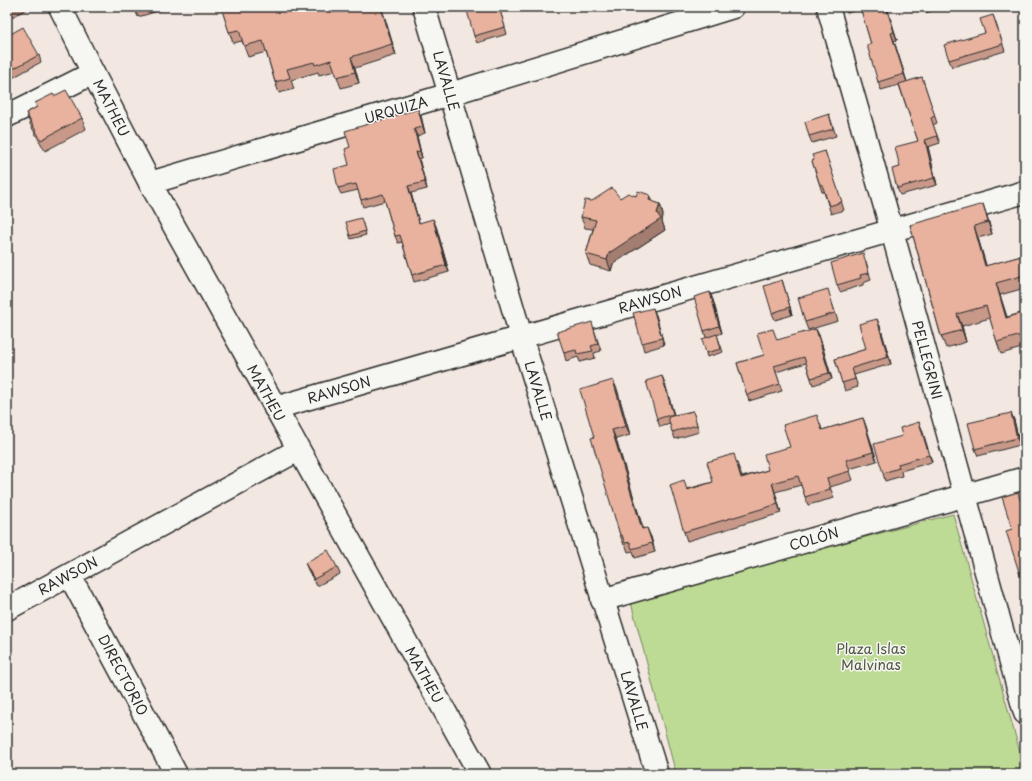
<svg xmlns="http://www.w3.org/2000/svg" width="1032" height="781" font-family="'Playpen Sans',sans-serif">
	<style>
		.green { fill: #bddb94; stroke: #748360 }
		.lines { fill: none; stroke-linecap: round; stroke-linejoin: round }
		.minor-casing { stroke: #2b2b2b; stroke-width: 25 }
		.minor { stroke: #f6f6f2; stroke-width: 22 }
		.wall { fill: #c89989; stroke: #2b2b2b }
		.shaded-wall { fill: #a37d6f; stroke: #2b2b2b }
		.building { fill: #e9b29f; stroke: #2b2b2b }
		.labels { text-anchor: middle; stroke-width: 3; stroke-linejoin: round; paint-order: stroke }
		.street-label { font-size: 14px; fill: #2b2b2b; stroke: #f6f6f2 }
		.park-label { font-size: 14px; fill: #505745; stroke: #f6f6f2 }
	</style>
	<rect width="100%" height="100%" fill="#f3e8e1"/>
	<filter id="ink" filterUnits="userSpaceOnUse"><feTurbulence type="fractalNoise" baseFrequency=".025" numOctaves="2"/><feDisplacementMap in="SourceGraphic" scale="8" xChannelSelector="R" yChannelSelector="G"/><feConvolveMatrix kernelMatrix="1 2 1 2 8 2 1 2 1" color-interpolation-filters="sRGB"/></filter>
	<g filter="url(#ink)">
		<path class="green" d="M953,514L1025,770V774H676L630,599Z"/>
		<g class="lines">
			<g class="minor-casing">
				<g id="minor">
					<path d="M60,7L93,73L150,183L480,774"/>
					<path d="M424,7L521,336L657,774"/>
					<path d="M828,7L892,231L1025,713"/>
					<path d="M7,116L93,73"/>
					<path d="M150,183L450,94L733,7"/>
					<path d="M275,408L1025,192"/>
					<path d="M70,576L176,774"/>
					<path d="M602,600L1025,478"/>
					<path d="M7,609L298,450"/>
				</g>
			</g>
			<use href="#minor" class="minor"/>
		</g>
		<g class="wall">
			<path d="M7,7H31L12,17L8,10H7Z"/>
			<path d="M134,7H172L138,17Z"/>
			<path d="M221,7H279L280,10L290,7H377V8L381,7L396,55L355,68L359,83L341,88L335,71L319,75L318,72L291,80L294,89L279,93L275,82L266,52L248,57L242,41L233,43Z"/>
			<path d="M499,7L507,34L477,43L474,36Z"/>
			<path d="M844,7H887L897,40L894,41L907,82L922,77L937,123L933,125L940,143L928,147L937,185L900,195L897,188L900,167L918,141L899,85L881,90L878,82L871,44L861,9L847,13Z"/>
			<path d="M922,7H946L925,13Z"/>
			<path d="M952,7H968L953,12Z"/>
			<path d="M993,15L1005,51L952,67L949,60L985,33Z"/>
			<path d="M7,36L39,55L41,62L7,81Z"/>
			<path d="M54,96L82,118L86,129L45,151L30,124L26,113L37,107L35,103Z"/>
			<path d="M829,114L836,136L812,143L809,136Z"/>
			<path d="M421,116L425,133L417,136L422,158L419,159L427,189L411,193L419,223L436,226L449,272L414,282L402,242L398,243L395,236L385,201L363,207L358,190L341,194L338,188L349,165L350,147Z"/>
			<path d="M825,151L844,210L831,214L824,192H822L812,161L814,160Z"/>
			<path d="M650,195L653,202L660,204L663,215L662,221L665,230L613,264L611,271L590,265L586,254L593,229L585,228L581,217L592,201L636,196Z"/>
			<path d="M987,216L992,234L978,238L986,266L1025,255V288L1000,295L1007,317L1025,312V347L1001,354L997,342L990,318L962,326L966,342L946,348L941,336L910,225Z"/>
			<path d="M362,221L366,235L351,239L350,236Z"/>
			<path d="M866,261L871,280L863,283V285L840,292L837,285Z"/>
			<path d="M782,280L792,315L775,320L772,313Z"/>
			<path d="M830,297L838,321L808,330L805,322Z"/>
			<path d="M713,300L722,333L717,335L723,352L707,357L706,353V337L704,331Z"/>
			<path d="M656,315L664,345L644,351L642,343Z"/>
			<path d="M880,326L891,364L854,375L858,387L845,391L835,359L866,349Z"/>
			<path d="M594,329L601,351L594,353L595,358L580,362L578,357L566,361L564,353Z"/>
			<path d="M819,335L832,379L813,385L806,363L776,372L782,391L749,401L737,363L764,355Z"/>
			<path d="M662,376L674,415L693,411L699,432L675,439L670,424L660,427L657,419Z"/>
			<path d="M617,389L630,435L616,439L643,529L651,537L655,552L635,558L633,551L628,552L625,544L624,545L620,535L594,437Z"/>
			<path d="M1011,413L1014,420L1020,445L978,456L975,449Z"/>
			<path d="M863,418L877,461L849,469L853,480L830,487L834,498L808,505L801,485L775,492L781,513L687,541L684,532L687,489L713,482L737,463L742,477L768,470L790,447L820,423L822,430Z"/>
			<path d="M919,422L932,462L901,471L902,476L885,481L883,473L902,436Z"/>
			<path d="M1025,498V584L1024,585L1021,578L1012,529L1021,500Z"/>
			<path d="M305,563L337,567L340,574L317,586L308,570Z"/>
		</g>
		<g class="shaded-wall">
			<path d="M381,7L385,18L396,55L392,44Z"/>
			<path d="M886,7H887L897,40L894,32Z"/>
			<path d="M891,33L894,41L907,82L904,74Z"/>
			<path d="M351,57L355,68L359,83L355,72Z"/>
			<path d="M418,109L421,116L425,133L423,127Z"/>
			<path d="M414,129L417,136L422,158L420,151Z"/>
			<path d="M925,140L928,147L937,185L934,178Z"/>
			<path d="M416,152L419,159L427,189L425,182Z"/>
			<path d="M408,186L411,193L421,230L419,223Z"/>
			<path d="M650,195L654,206L649,200Z"/>
			<path d="M660,204L663,215L662,221L665,230L613,264L611,271L607,260L609,253L657,213Z"/>
			<path d="M983,204L987,216L992,234L988,222Z"/>
			<path d="M433,219L436,226L449,272L446,265Z"/>
			<path d="M974,226L978,238L990,278L985,266Z"/>
			<path d="M782,280L784,288L792,315L790,307Z"/>
			<path d="M996,283L1000,295L1011,330L1006,318Z"/>
			<path d="M710,292L713,300L722,333L719,326Z"/>
			<path d="M653,308L656,315L664,345L662,338Z"/>
			<path d="M957,314L962,326L966,342L962,330Z"/>
			<path d="M877,319L880,326L891,364L888,357Z"/>
			<path d="M816,329L819,335L832,379L829,373Z"/>
			<path d="M662,376L665,383L676,422L673,414Z"/>
			<path d="M613,380L617,389L630,435L626,426Z"/>
			<path d="M1011,413L1014,420L1020,445L1017,438Z"/>
			<path d="M863,418L866,426L877,461L873,452Z"/>
			<path d="M919,422L922,429L932,462L929,455Z"/>
			<path d="M612,430L616,439L646,538L642,529Z"/>
			<path d="M772,483L775,492L781,513L778,504Z"/>
			<path d="M647,528L651,537L655,552Z"/>
		</g>
		<g class="building">
			<path d="M8,7H16L9,10Z"/>
			<path d="M221,7H278L279,10L290,7H376L377,9L381,7L392,44L351,57L355,72L337,77L331,60L315,65L314,62L287,69L290,78L275,82L263,41L244,46L239,30L229,32Z"/>
			<path d="M466,7H499L505,27L474,36Z"/>
			<path d="M860,7H886L894,32L891,33L904,74L878,82L867,45L871,44Z"/>
			<path d="M993,15L1003,44L949,60L944,45L985,33L980,19Z"/>
			<path d="M23,27L39,55L7,72V36Z"/>
			<path d="M922,77L935,116L931,118L937,136L925,140L934,178L897,188L892,169L900,167L895,147L918,141L899,84Z"/>
			<path d="M66,90L82,118L41,140L26,113L37,107L35,103L53,94L54,96Z"/>
			<path d="M418,109L423,127L414,129L420,151L416,152L425,182L408,186L419,223L433,219L446,265L412,275L400,235L395,236L383,194L361,200L356,184L338,188L334,169L349,165L345,149L350,147L345,131Z"/>
			<path d="M829,114L833,129L809,136L805,122Z"/>
			<path d="M825,151L842,202L829,206L822,184L820,185L812,161L814,160L812,155Z"/>
			<path d="M612,188L620,198L628,193L636,196L638,191L650,195L649,200L660,204L657,213L661,219L609,253L607,260L586,254L596,220L581,217L585,200L592,201Z"/>
			<path d="M983,204L988,222L974,226L985,266L1025,255V275L996,283L1006,318L1025,312V334L997,342L986,306L957,314L962,330L941,336L910,225Z"/>
			<path d="M361,218L365,231L350,236L346,222Z"/>
			<path d="M863,253L869,273L860,275L861,278L837,285L831,263Z"/>
			<path d="M782,280L790,307L772,313L764,286Z"/>
			<path d="M828,289L835,313L805,322L798,298Z"/>
			<path d="M710,292L719,326L704,331L694,297Z"/>
			<path d="M653,308L662,338L642,343L633,313Z"/>
			<path d="M877,319L888,357L852,368L855,379L842,383L835,359L866,349L859,324Z"/>
			<path d="M592,322L598,344L591,346L593,351L577,354L576,350L564,353L557,332Z"/>
			<path d="M773,329L777,340L816,329L829,373L811,378L804,357L774,366L780,384L747,395L737,363L764,355L757,333Z"/>
			<path d="M717,334L721,349L706,353L702,339Z"/>
			<path d="M662,376L673,414L657,419L646,381Z"/>
			<path d="M613,380L626,426L612,430L642,529L647,528L652,543L632,549L630,542L625,543L622,535H620L591,438L594,437L580,390Z"/>
			<path d="M693,411L697,425L672,432L668,417Z"/>
			<path d="M1011,413L1017,438L975,449L968,423Z"/>
			<path d="M817,415L822,430L863,418L873,452L846,460L850,471L827,478L830,489L805,497L798,476L772,483L778,504L684,532L670,485L684,480L687,490L713,482L707,462L734,454L741,478L768,470L764,454L790,447L783,425Z"/>
			<path d="M919,422L929,455L898,464L899,468L883,473L874,444L902,436L900,428Z"/>
			<path d="M1018,492L1020,500L1025,498V581L1024,577L1021,578L1006,531L1012,529L1002,497Z"/>
			<path d="M328,550L337,567L314,579L305,563Z"/>
			<path d="M596,768L598,774H579Z"/>
		</g>
	</g>
	<g class="labels">
		<g class="street-label">
			<text transform="translate(446 81) rotate(74)" y="5">LAVALLE</text>
			<text transform="translate(111 108) rotate(63)" y="5">MATHEU</text>
			<text transform="translate(396 110) rotate(-16)" y="5">URQUIZA</text>
			<text transform="translate(650 300) rotate(-16)" y="5">RAWSON</text>
			<text transform="translate(927 360) rotate(75)" y="5">PELLEGRINI</text>
			<text transform="translate(339 390) rotate(-16)" y="5">RAWSON</text>
			<text transform="translate(538 391) rotate(73)" y="5">LAVALLE</text>
			<text transform="translate(266 393) rotate(61)" y="5">MATHEU</text>
			<text transform="translate(814 539) rotate(-16)" y="5">COLÓN</text>
			<text transform="translate(68 576) rotate(-28)" y="5">RAWSON</text>
			<text transform="translate(123 675) rotate(62)" y="5">DIRECTORIO</text>
			<text transform="translate(424 675) rotate(61)" y="5">MATHEU</text>
			<text transform="translate(634 701) rotate(73)" y="5">LAVALLE</text>
		</g>
		<g class="park-label">
			<text x="871" y="654">Plaza Islas<tspan x="871" dy="16">Malvinas</tspan></text>
		</g>
	</g>
	<rect width="1032" height="781" fill="none" stroke="#f6f6f2" stroke-width="24"/>
	<rect x="12" y="12" width="1008" height="757" fill="none" stroke="#2b2b2b" stroke-width="1.5" filter="url(#ink)"/>
</svg>
